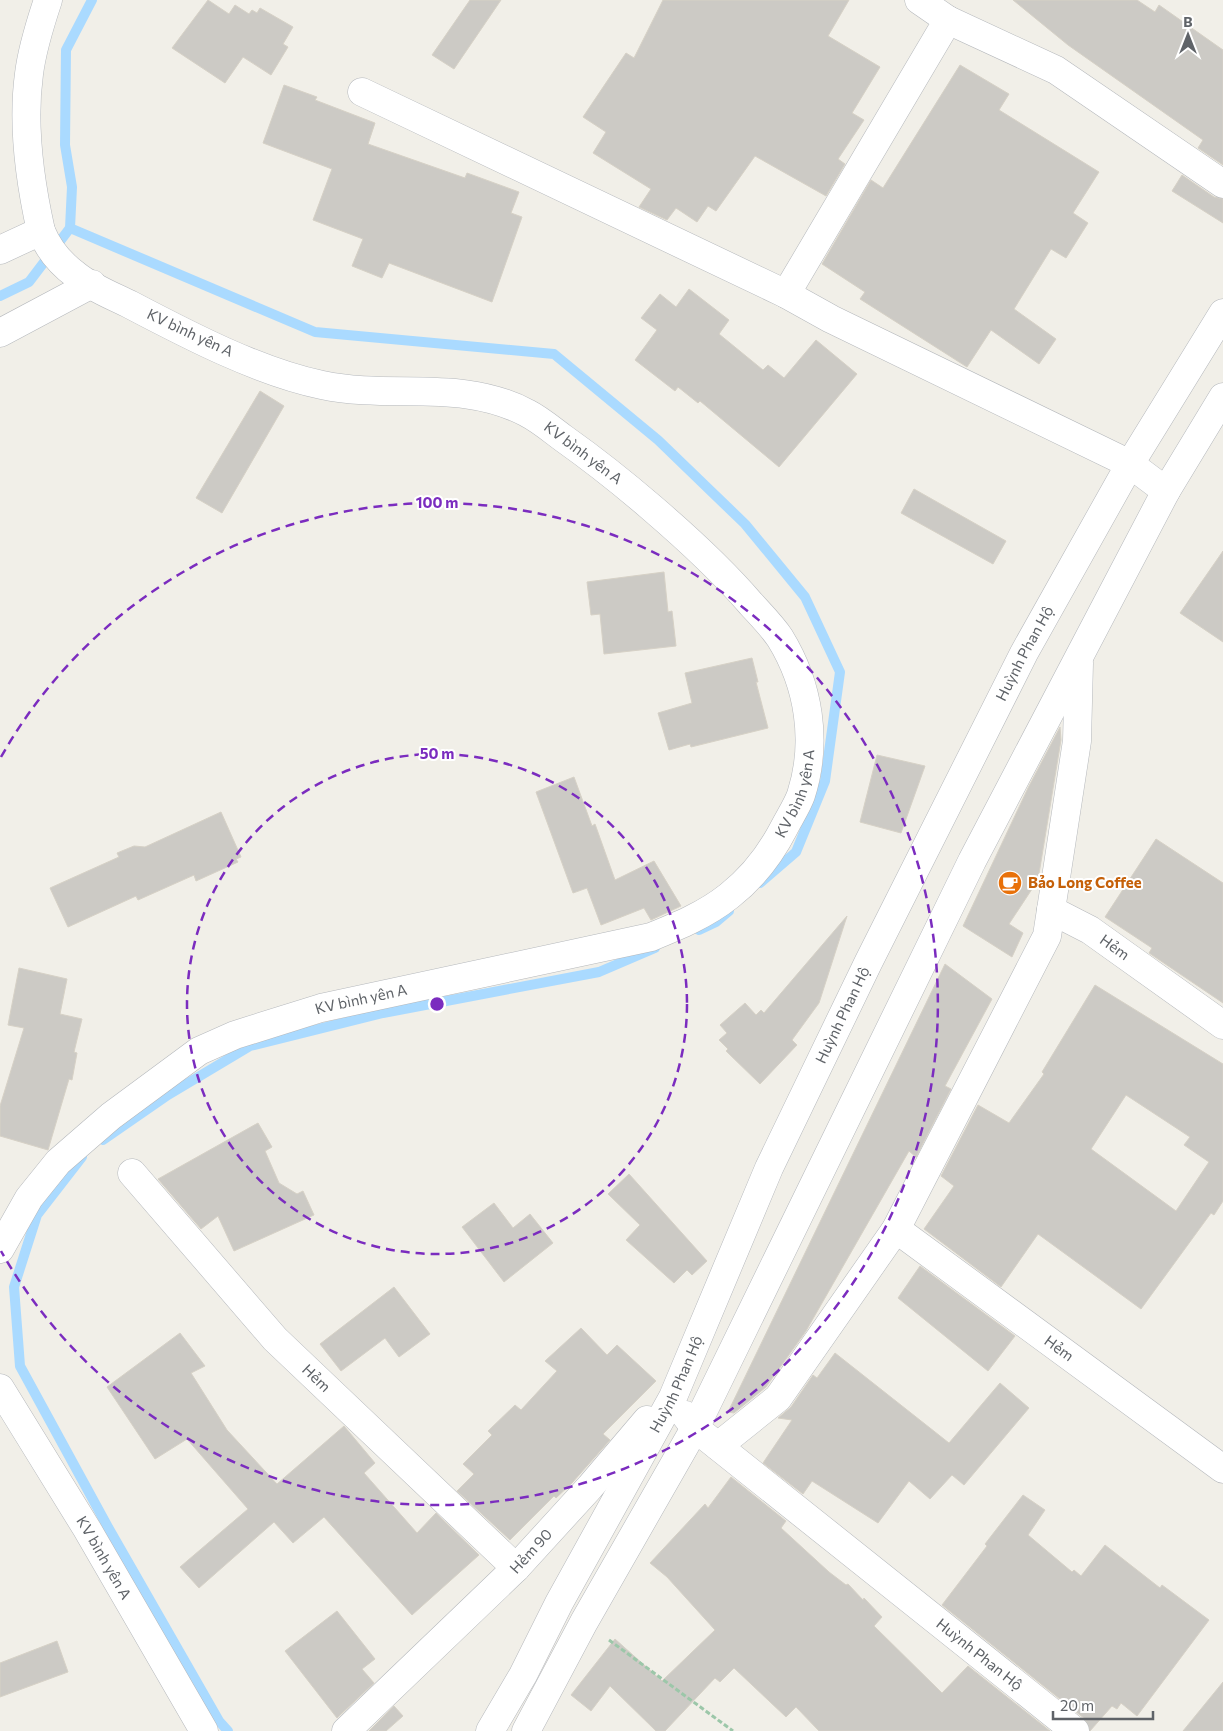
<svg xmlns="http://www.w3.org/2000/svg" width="1223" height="1731" font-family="Commissioner,sans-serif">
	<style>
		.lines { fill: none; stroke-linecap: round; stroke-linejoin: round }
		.stream { stroke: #aadaff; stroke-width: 10 }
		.building { fill: #cccac5; stroke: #d6d1c6; fill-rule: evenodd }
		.minor-casing { stroke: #b5b8bc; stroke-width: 29 }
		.path { stroke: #9cc7a9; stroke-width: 3; stroke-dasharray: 5 2.5; stroke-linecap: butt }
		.minor { stroke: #fff; stroke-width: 28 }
		.ring { fill: none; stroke: #7b2cbf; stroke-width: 2.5; stroke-dasharray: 9 6 }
		.labels { text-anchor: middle; stroke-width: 4; stroke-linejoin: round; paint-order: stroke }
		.street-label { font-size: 15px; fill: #5f6368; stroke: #fff }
		.food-label { font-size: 15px; font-weight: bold; fill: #c56008; stroke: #fff; text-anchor: start }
		.centre { fill: #7b2cbf; stroke: #fff; stroke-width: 2.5 }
		.ring-label { font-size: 15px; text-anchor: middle; font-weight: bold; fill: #7b2cbf; stroke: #fff; stroke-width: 4; stroke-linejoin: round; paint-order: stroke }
	</style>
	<rect width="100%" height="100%" fill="#f1efe8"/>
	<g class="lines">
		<g class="stream">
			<path d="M92,0L66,50L65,145L72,187L70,228L315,332L554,354L658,440L745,524L805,597L840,672L825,781L796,852L760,883"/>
			<path d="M0,296L29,282L70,228"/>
			<path d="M699,930L716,922L729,911"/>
			<path d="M103,1140L168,1095L250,1046L383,1013L599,972L655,948"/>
			<path d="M82,1157L37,1215L14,1287L20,1366L109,1529L219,1721L228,1731"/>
		</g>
	</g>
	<g class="building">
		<path d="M208,0L229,14L235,5L249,14L252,10L257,13L260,8L293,27L283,44L288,47L271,75L243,57L225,83L172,48Z"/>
		<path d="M470,0H501L454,69L432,55Z"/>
		<path d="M663,0H849L828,36L880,67L852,113L864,120L838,159L845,164L826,196L755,156L716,211L708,206L697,222L676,208L667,220L639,207L651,189L593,153L606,132L583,117L626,53L634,58Z"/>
		<path d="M1013,0H1137L1155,12L1159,5L1223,50V165L1198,148L1203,140L1068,45Z"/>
		<path d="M960,65L1009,94L999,110L1099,172L1073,213L1088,223L1066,258L1051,249L1014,309L1056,339L1039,364L991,330L967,367L860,299L865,292L822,264L871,180L883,188Z"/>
		<path d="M284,85L317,97L315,100L375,123L368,144L465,178L467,173L519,192L511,213L522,217L492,302L389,263L382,278L352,266L363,239L313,220L332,169L263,143Z"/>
		<path d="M1182,175L1214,197L1223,199V223L1172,191Z"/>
		<path d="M689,289L729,320L719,334L763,370L768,365L784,378L816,340L857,374L779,467L700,401L698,403L678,387L675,391L635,360L657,330L641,318L660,294L676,307Z"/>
		<path d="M260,391L284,406L222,513L196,498Z"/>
		<path d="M914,489L1006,541L993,564L901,513Z"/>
		<path d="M1223,551V642L1180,613Z"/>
		<path d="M664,572L668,612L672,611L676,646L604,654L600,614L591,615L587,582Z"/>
		<path d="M752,658L758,682H756L768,728L691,747L690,744L669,750L658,713L692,703L685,673Z"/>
		<path d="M1060,727L1061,740L1038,880L1009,924L1023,933L1012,957L963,926L1028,788Z"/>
		<path d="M877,755L925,766L901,833L860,822Z"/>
		<path d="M574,777L592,826L595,824L615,880L654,861L681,906L651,920L644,908L601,925L587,888L573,893L536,792Z"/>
		<path d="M221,812L241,857L236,859L238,862L196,881L194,875L138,900L136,896L68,927L50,888L119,857L117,853L134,846L145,847Z"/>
		<path d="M1156,839L1223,883V1003L1149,953L1152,948L1105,917Z"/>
		<path d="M847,916L819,1003L792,1040L797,1045L760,1084L726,1051L728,1049L719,1040L727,1033L720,1025L745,1003L756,1015L761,1010L764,1013Z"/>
		<path d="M945,964L992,999L945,1086L951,1089L916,1157L909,1151L806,1331L766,1387L734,1413L728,1412Z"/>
		<path d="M19,968L67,979L60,1014L82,1019L74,1052L77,1053L72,1080L69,1079L48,1150L0,1136V1106L24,1028L8,1025Z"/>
		<path d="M1095,985L1223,1064V1201L1214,1215L1211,1213L1141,1309L1038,1234L1001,1287L924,1229L954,1186L941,1176L978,1105L1009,1123L1044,1074L1042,1072ZM1126,1095L1190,1137L1184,1145L1209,1162L1176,1211L1091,1149Z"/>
		<path d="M258,1123L272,1147L265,1151L279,1183L297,1194L303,1191L314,1215L234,1251L218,1216L201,1229L158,1179Z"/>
		<path d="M629,1174L707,1261L692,1275L687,1270L674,1283L626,1240L640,1225L608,1194Z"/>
		<path d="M494,1203L513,1228L530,1214L553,1243L504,1282L462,1227Z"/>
		<path d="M920,1266L1015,1336L988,1371L898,1298Z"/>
		<path d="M394,1287L430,1334L399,1357L385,1338L341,1371L320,1344Z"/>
		<path d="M581,1328L607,1355L617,1345L656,1381L603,1434L610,1440L572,1483L556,1498L554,1496L510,1540L457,1491L474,1474L463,1464L492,1435L488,1431L515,1405L521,1410L557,1371L545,1361Z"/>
		<path d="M180,1333L205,1366L191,1373L227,1430L277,1484L344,1426L375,1463L364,1473L417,1533L436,1513L479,1555L412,1615L324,1517L293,1543L274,1522L199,1588L180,1567L248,1509L187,1439L155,1459L107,1387Z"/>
		<path d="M835,1353L949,1443L1000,1383L1029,1408L964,1485L952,1475L930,1499L909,1481L878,1523L812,1481L803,1494L763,1463L792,1420L778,1418L791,1407L813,1375L817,1378Z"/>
		<path d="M731,1477L786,1521L781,1528L829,1572L846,1585L848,1584L863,1600L864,1598L882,1617L874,1626L942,1693L968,1666L1050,1731H819L796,1707L786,1717L734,1668L720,1682L715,1678L665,1731H656L610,1686L591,1711L571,1695L615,1639L662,1681L715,1630L667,1577L650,1563L705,1504L708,1508Z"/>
		<path d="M1023,1495L1045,1510L1028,1535L1072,1572L1074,1570L1081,1576L1105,1545L1160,1588L1162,1585L1209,1620L1137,1716L1121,1703L1117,1709L1112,1706L1090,1731L1085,1719L942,1605L987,1546L985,1544Z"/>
		<path d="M337,1611L375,1659L362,1669L374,1683L337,1718L285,1651Z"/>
		<path d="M57,1641L68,1672L0,1697V1663Z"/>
		<path d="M1223,1682V1731H1183Z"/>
		<path d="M394,1706L403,1716L386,1731H369Z"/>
	</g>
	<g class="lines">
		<g class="minor-casing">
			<g id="minor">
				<path d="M948,20L1056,70L1223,184"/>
				<path d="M362,92L786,294L831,319L1130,464L1166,491"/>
				<path d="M0,250L41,231"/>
				<path d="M786,294L948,20L919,0"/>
				<path d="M0,333L92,284"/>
				<path id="s1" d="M1051,910L1090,930L1223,1025"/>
				<path id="s2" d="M132,1173L275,1339L516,1568"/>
				<path id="s3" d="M896,1229L1223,1469"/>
				<path id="s4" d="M0,1249L29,1198L58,1162L111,1116L199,1051L235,1035L321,1008L651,937C678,926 705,915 729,896C752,878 770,855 784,828C789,818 797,806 801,795C818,742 809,685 780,638C772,626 761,615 751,604C721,569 687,538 652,508C623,483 594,460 563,438C551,429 539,419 527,413C461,378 392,400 322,385C259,372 188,335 131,305C113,296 92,288 76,275C61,264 48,248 41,231C30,182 22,125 29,74C32,49 40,24 48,0"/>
				<path id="s5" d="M0,1388L87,1529L204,1731"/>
				<path id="s6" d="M685,1415L695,1428L1075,1731"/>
				<path d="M718,1446L778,1398L896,1229L1047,936L1077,741L1079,663"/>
				<path id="s7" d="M346,1731L516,1568L590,1487L647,1420"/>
				<path id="s8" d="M490,1731L523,1675L559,1603L673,1397L769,1168L868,963L1024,653L1130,464L1223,313"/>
				<path d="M526,1731L584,1622L695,1428L972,861L1166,491L1223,397"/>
			</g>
		</g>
		<path class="path" d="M609,1640L733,1731"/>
		<use href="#minor" class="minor"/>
	</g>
	<g class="ring">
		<circle cx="437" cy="1004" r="250"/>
		<path d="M1 757A501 501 0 1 1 1 1251"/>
	</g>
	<defs>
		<g id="cafe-disc" transform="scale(1.25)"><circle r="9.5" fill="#e8710a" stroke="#fff"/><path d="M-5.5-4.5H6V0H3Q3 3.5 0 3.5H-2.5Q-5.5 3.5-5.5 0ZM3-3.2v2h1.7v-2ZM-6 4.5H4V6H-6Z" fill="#fff"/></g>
	</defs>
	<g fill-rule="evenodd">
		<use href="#cafe-disc" x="1010" y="883"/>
	</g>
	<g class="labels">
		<g class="street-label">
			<text transform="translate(190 333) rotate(25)" y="5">KV bình yên A</text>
			<text transform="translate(583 453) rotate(37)" y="5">KV bình yên A</text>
			<text dy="5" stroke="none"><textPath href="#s8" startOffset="1204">Huỳnh Phan Hộ</textPath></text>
			<text dy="5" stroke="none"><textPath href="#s4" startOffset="965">KV bình yên A</textPath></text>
			<text dy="5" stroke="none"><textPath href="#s1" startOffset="74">Hẻm</textPath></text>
			<text dy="5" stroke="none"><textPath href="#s4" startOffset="455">KV bình yên A</textPath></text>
			<text dy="5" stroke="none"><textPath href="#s8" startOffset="799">Huỳnh Phan Hộ</textPath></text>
			<text dy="5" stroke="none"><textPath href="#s3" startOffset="202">Hẻm</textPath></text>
			<text dy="5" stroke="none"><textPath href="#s2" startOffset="276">Hẻm</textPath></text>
			<text dy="5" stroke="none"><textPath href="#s8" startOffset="394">Huỳnh Phan Hộ</textPath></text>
			<text dy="5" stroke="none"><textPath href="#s7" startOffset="258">Hẻm 90</textPath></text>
			<text dy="5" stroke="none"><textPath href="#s5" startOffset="199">KV bình yên A</textPath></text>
			<text dy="5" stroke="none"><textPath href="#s6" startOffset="380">Huỳnh Phan Hộ</textPath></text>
		</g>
		<g class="food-label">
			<text x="1028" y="888">Bảo Long Coffee</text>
		</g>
	</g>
	<circle cx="437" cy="1004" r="8" class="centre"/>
	<g class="ring-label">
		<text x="437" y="508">100 m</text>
		<text x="437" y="759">50 m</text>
	</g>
	<g transform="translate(1188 35)" stroke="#ffffff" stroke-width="4" paint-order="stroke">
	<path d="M0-4L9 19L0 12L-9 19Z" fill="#5f6368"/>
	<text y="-8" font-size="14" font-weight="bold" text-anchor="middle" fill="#5f6368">B</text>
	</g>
	<path d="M1053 1711v8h100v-8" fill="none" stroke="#5f6368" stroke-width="2.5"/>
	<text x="1060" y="1711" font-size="15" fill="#5f6368" stroke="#ffffff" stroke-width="4" paint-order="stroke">20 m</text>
</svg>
